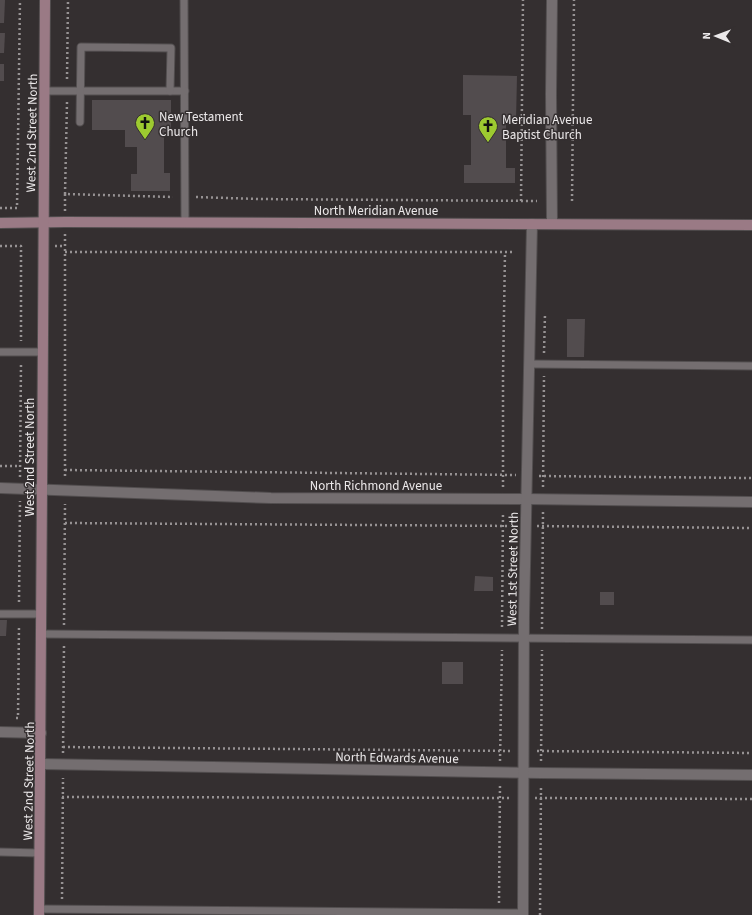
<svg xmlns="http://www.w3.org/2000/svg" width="752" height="915" font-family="'Source Sans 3',sans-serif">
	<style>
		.building { fill: #524c4e }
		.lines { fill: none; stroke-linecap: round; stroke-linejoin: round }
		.lane-casing { stroke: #524e4f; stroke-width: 9 }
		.street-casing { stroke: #524e4f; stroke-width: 12 }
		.secondary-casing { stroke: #524e4f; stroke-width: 12 }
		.path { stroke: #969293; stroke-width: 2.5; stroke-dasharray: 2 3; stroke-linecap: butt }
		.lane { stroke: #746e70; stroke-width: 7 }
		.street { stroke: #746e70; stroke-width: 10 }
		.secondary { stroke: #9a7a85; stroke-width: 10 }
		.labels { text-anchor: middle; stroke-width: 3; stroke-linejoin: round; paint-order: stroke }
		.poi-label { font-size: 13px; fill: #ece9ea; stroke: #342f30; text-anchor: start }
		.street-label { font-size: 13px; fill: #ece9ea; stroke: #342f30 }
	</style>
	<rect width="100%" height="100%" fill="#342f30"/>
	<g class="building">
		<path d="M0,0H5L4,23H0Z"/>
		<path d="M0,33H5L4,53H0Z"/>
		<rect x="0" y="64" width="4" height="17"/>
		<path d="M463,75L517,76L516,121H506V168H515V183H464V165H471V115H463Z"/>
		<path d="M92,100H171V132H164V173H170V191H131V174H137V147H125V130H92Z"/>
		<path d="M567,319H585L584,357H567Z"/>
		<path d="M475,576L493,577V591H474Z"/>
		<rect x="600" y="592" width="14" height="13"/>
		<path d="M0,620H7L6,636H0Z"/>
		<rect x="442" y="662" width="21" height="22"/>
	</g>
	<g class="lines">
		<g class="lane-casing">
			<g id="lane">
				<path d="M184,0L185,222"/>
				<path d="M44,91H185"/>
				<path d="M80,122L81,47L171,48L170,91"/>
				<path d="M0,352H42"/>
				<path d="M529,364L752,366"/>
				<path d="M0,614H42"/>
				<path d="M42,634L752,640"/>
				<path d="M0,852L40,853"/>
				<path d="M39,909L523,913"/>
			</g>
		</g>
		<g class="street-casing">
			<g id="street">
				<path d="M552,0L551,94L552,224"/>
				<path d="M0,488L271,498L526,499L752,502"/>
				<path d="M0,732L41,733"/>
				<path d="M41,764L541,773L752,775"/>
				<path d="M523,915L524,616L532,224"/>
			</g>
		</g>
		<g class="secondary-casing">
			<g id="secondary">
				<path d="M0,223L65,222L752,225"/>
				<path d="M39,915C43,610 42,305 45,0"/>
			</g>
		</g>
		<g class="path">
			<path d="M67,79L68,0"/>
			<path d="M67,102L65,194L173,197"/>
			<path d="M196,197L258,199L537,201"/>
			<path d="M521,201L523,0"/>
			<path d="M572,201L574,0"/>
			<path d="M0,208H17L20,0"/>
			<path d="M65,211V194"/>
			<path d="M65,234V479"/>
			<path d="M0,246H21V341"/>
			<path d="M55,246H65"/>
			<path d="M65,252H514"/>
			<path d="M544,353L545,314"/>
			<path d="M0,466H20"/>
			<path d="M65,470L516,475"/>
			<path d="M539,476L752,478"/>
			<path d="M20,477L21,364"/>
			<path d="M503,487V376L505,252"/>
			<path d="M543,487L544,376"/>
			<path d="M65,523L514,526"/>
			<path d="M537,526L752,528"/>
			<path d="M19,602L20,501"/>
			<path d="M64,625L65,504"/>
			<path d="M502,627L503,512"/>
			<path d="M542,629L543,512"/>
			<path d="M16,718H18L19,625"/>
			<path d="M63,747L512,751"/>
			<path d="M537,751L752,753"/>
			<path d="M63,753L64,646"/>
			<path d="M500,761L502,650"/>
			<path d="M541,761L542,650"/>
			<path d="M62,797L512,798"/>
			<path d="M535,798L752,799"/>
			<path d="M62,899L63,778"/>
			<path d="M499,903L500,784"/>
			<path d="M540,915L541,786"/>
		</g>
		<use href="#lane" class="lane"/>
		<use href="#street" class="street"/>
		<use href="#secondary" class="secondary"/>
	</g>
	<defs>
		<g id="church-pin" transform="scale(1)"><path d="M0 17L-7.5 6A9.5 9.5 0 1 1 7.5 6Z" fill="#9dca30" stroke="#342f30"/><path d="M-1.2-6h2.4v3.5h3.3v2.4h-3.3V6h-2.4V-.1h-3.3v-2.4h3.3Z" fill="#111"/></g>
	</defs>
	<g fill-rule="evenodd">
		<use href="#church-pin" x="145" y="123"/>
		<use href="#church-pin" x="488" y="126"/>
	</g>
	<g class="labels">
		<g class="poi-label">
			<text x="159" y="121">New Testament<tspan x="159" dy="15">Church</tspan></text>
			<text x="502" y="124">Meridian Avenue<tspan x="502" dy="15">Baptist Church</tspan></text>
		</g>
		<g class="street-label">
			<text transform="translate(31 133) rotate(-89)" y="5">West 2nd Street North</text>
			<text x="376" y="215">North Meridian Avenue</text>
			<text transform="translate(29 457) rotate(-90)" y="5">West 2nd Street North</text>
			<text x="376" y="490">North Richmond Avenue</text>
			<text transform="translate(512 569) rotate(-89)" y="5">West 1st Street North</text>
			<text transform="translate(397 757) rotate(1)" y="5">North Edwards Avenue</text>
			<text transform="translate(28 781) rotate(-89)" y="5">West 2nd Street North</text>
		</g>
	</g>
	<g transform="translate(716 36) rotate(271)" stroke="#342f30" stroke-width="3" paint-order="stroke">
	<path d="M0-3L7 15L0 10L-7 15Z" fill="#ece9ea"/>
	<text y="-6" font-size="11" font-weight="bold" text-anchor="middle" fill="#ece9ea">N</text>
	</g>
</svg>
